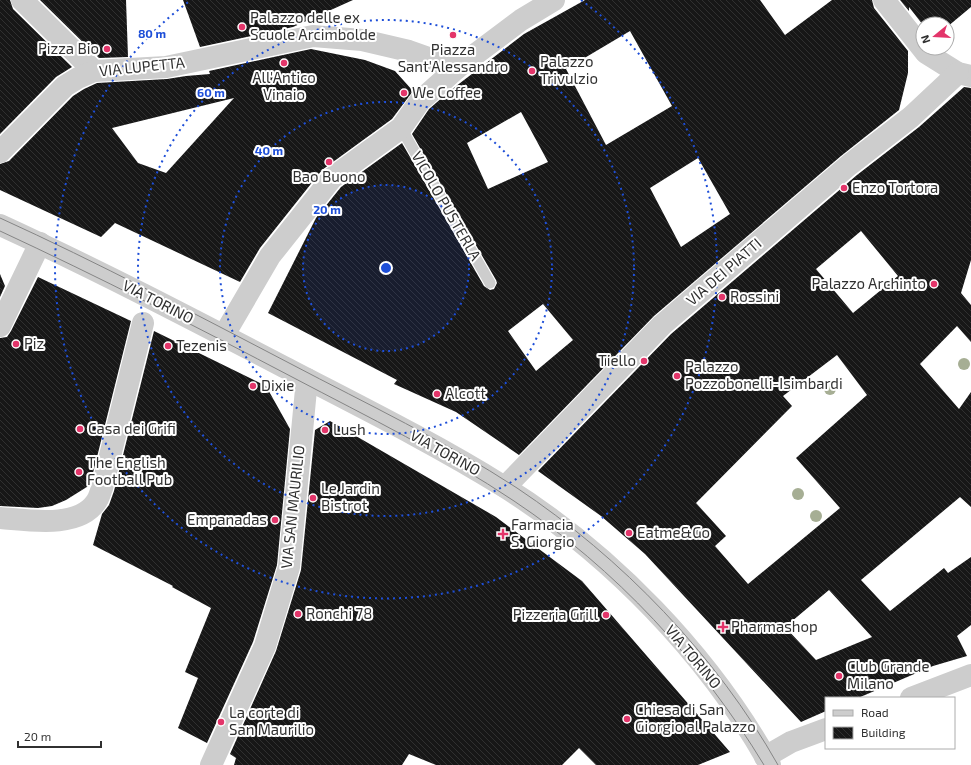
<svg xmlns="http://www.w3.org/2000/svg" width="971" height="765" font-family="'Exo 2',sans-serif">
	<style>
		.building { fill: url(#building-back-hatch); fill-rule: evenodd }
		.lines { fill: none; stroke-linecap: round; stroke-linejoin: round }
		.lane { stroke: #cdcdcd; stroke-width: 11 }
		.street { stroke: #cdcdcd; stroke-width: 22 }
		.tram { stroke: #858585; stroke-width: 1 }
		.tree { fill: #a6ae94 }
		.ring { fill: none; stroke: #1d4ed8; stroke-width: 2; stroke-dasharray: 2 4 }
		.poi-dot { fill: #e3356a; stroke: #fff; stroke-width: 1.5 }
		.labels { text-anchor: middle; stroke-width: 4; stroke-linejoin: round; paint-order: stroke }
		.poi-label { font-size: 15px; fill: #303030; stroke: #fff; text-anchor: start }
		.street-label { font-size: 15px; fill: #303030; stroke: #fff }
		.centre { fill: #1d4ed8; stroke: #fff; stroke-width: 2 }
		.ring-label { font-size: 12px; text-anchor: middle; font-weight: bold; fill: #1d4ed8; stroke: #fff; stroke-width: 4; stroke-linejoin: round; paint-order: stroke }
	</style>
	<defs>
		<pattern id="building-back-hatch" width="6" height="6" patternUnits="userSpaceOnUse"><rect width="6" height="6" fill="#171717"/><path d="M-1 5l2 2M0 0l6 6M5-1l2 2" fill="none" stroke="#303030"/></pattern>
	</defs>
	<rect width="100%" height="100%" fill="#fff"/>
	<g class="building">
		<path d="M0,0H10L13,9L72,67L56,77L0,134Z"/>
		<path d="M40,0H126L128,57L99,58Z"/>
		<path d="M183,0H353L293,27L200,47Z"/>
		<path d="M585,0H760L785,35L832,0H872L874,8L908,51V73L899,110L841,156L654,316L519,455L456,412L394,384L397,380L268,313L316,218L341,187L402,143L484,286L490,290L494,289L497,283L496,280L412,134L429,109L451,90L524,34ZM630,31L672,106L606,145L566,69ZM521,112L548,162L488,189L467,143ZM698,158L730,214L681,247L650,188ZM543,304L573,340L536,371L508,331Z"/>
		<path d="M900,0H971V7L947,27V24L923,25L909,7V11Z"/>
		<path d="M311,49L365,60L395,71L413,91L392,119L322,170L260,248L240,282L115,223L101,237L0,190V164L9,161L73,96L84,89L97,83L167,79L186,76L210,74L209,71ZM234,98L166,173L138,163L112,128Z"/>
		<path d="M964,87L971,88V260L961,293L971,305V342L957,326L920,364L959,409L971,392V507L960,497L861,580L890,611L944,568L948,573L971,557V625L957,636L967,656L933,666L858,698H826V711L801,722L645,554L601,516L538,471L671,334L857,175L919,127ZM861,231L898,276L853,313L816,269ZM837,355L867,395L796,458L840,508L748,584L715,546L726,536L696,503L792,406L783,396ZM829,590L872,637L816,660L785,627Z"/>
		<path d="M0,274L5,286L0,297Z"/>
		<path d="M38,277L131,321L90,485L66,500L52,506L38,508L0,506V338L7,337L11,331Z"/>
		<path d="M154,331L266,386L290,429L277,565L253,642L207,743L178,728L198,678L185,672L211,608L172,587L173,586L93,545L102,514L109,505L114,491Z"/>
		<path d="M330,421L496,517L582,581L730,752L698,765H596L579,748L562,765H436L409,754L402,765H234L236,758L230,754L276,651L301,570L315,430Z"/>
	</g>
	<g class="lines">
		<path class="lane" d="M401,128L490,283"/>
		<g class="street">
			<path d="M22,0L94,71"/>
			<path d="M884,0L926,53L958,73L971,76"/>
			<path d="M0,152L65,86L78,78L94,71L166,67L313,36L362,40L409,51L457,68"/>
			<path d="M0,225C96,269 190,318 284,367C357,405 432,442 503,486C610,553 709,655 770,765"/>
			<path d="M0,326L40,243"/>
			<path d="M224,335L270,256L332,178L401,128L420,101L457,68L521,20L554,0"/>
			<path d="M505,487L662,325L849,165L911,117L958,73"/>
			<path d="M0,518C28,520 78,529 96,502C99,498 100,493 102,488L143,323"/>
			<path d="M911,698L971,675"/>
			<path d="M765,757L791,742L826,729"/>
			<path d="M211,765L265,646L289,567L307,379"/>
		</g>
		<g class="tram">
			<path d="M0,218C99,263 195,314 291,364C367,404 445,441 517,488C622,558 716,655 778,765"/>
			<path d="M0,231C99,277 197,327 294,378C368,417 444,454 514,501C616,569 701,661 764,765"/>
		</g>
	</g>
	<g class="tree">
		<circle cx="964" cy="364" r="6"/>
		<circle cx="830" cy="389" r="6"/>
		<circle cx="798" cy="494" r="6"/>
		<circle cx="816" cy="516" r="6"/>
	</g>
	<circle cx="386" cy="268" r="83" fill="#1d4ed8" fill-opacity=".12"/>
	<g class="ring">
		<circle cx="386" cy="268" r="83"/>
		<circle cx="386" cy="268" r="166"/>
		<circle cx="386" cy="268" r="248"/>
		<path d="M581 0A331 331 0 1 1 191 0"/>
	</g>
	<g class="poi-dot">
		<circle cx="242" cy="27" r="4"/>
		<circle cx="453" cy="35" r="4"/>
		<circle cx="107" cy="49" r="4"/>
		<circle cx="284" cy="63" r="4"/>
		<circle cx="532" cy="71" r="4"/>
		<circle cx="404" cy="93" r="4"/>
		<circle cx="329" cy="162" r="4"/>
		<circle cx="844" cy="188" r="4"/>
		<circle cx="934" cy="284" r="4"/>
		<circle cx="722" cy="297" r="4"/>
		<circle cx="16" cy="344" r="4"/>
		<circle cx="168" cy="346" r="4"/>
		<circle cx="644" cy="361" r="4"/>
		<circle cx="677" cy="376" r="4"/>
		<circle cx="253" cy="386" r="4"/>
		<circle cx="437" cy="394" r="4"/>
		<circle cx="80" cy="429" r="4"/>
		<circle cx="325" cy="430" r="4"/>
		<circle cx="79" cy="472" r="4"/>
		<circle cx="313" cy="498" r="4"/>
		<circle cx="275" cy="520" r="4"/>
		<circle cx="629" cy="533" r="4"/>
		<path d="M501 528h4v4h4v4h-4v4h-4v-4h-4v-4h4z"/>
		<circle cx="298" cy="614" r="4"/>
		<circle cx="606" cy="615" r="4"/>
		<path d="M721 621h4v4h4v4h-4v4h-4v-4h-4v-4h4z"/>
		<circle cx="839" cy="676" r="4"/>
		<circle cx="627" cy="719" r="4"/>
		<circle cx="221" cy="722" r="4"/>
	</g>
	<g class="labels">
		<g class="poi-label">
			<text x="250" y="23">Palazzo delle ex<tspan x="250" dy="17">Scuole Arcimbolde</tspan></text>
			<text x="99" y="54" text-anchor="end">Pizza Bio</text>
			<text x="453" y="55" text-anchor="middle">Piazza<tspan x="453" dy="17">Sant'Alessandro</tspan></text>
			<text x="540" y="67">Palazzo<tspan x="540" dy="17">Trivulzio</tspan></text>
			<text x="284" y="83" text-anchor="middle">All'Antico<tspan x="284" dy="17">Vinaio</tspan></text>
			<text x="412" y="98">We Coffee</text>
			<text x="329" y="182" text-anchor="middle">Bao Buono</text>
			<text x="852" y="193">Enzo Tortora</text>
			<text x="926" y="289" text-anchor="end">Palazzo Archinto</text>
			<text x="730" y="302">Rossini</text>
			<text x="24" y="349">Piz</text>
			<text x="176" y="351">Tezenis</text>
			<text x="636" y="366" text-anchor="end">Tiello</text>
			<text x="685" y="372">Palazzo<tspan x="685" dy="17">Pozzobonelli-Isimbardi</tspan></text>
			<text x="261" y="391">Dixie</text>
			<text x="445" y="399">Alcott</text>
			<text x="88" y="434">Casa dei Grifi</text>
			<text x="333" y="435">Lush</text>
			<text x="87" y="468">The English<tspan x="87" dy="17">Football Pub</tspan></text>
			<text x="321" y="494">Le Jardin<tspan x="321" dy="17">Bistrot</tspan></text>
			<text x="267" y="525" text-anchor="end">Empanadas</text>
			<text x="511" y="530">Farmacia<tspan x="511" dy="17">S. Giorgio</tspan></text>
			<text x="637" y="538">Eatme&amp;Go</text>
			<text x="306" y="619">Ronchi 78</text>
			<text x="598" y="620" text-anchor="end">Pizzeria Grill</text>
			<text x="731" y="632">Pharmashop</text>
			<text x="847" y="672">Club Grande<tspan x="847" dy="17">Milano</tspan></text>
			<text x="635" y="715">Chiesa di San<tspan x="635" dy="17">Giorgio al Palazzo</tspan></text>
			<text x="229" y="718">La corte di<tspan x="229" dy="17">San Maurilio</tspan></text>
		</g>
		<g class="street-label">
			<text transform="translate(142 67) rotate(-6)" y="5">VIA LUPETTA</text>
			<text transform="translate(446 206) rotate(60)" y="5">VICOLO PUSTERLA</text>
			<text transform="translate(724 272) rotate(-41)" y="5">VIA DEI PIATTI</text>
			<text transform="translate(158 302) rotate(27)" y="5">VIA TORINO</text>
			<text transform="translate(445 453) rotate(29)" y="5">VIA TORINO</text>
			<text transform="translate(293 507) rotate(-84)" y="5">VIA SAN MAURILIO</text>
			<text transform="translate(693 657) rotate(50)" y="5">VIA TORINO</text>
		</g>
	</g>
	<circle cx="386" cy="268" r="6" class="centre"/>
	<g class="ring-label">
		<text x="152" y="38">80 m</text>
		<text x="211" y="97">60 m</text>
		<text x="269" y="155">40 m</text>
		<text x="327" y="214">20 m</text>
	</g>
	<rect x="825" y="697" width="130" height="52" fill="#ffffff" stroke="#acacac"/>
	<rect x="833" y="710" width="20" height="6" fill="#cdcdcd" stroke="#acacac"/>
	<text x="861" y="717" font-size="12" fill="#303030">Road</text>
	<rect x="833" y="727" width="20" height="12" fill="url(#building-back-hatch)" stroke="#acacac"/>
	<text x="861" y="737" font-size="12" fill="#303030">Building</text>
	<g transform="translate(935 36) rotate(252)"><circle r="19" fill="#ffffff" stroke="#acacac"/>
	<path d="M0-3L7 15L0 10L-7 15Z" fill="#e3356a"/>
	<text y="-6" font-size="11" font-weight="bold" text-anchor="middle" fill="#303030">N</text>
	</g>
	<path d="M18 741v6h83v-6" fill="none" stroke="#303030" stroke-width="2"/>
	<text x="24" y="741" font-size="12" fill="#303030" stroke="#ffffff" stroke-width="3" paint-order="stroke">20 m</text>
</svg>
